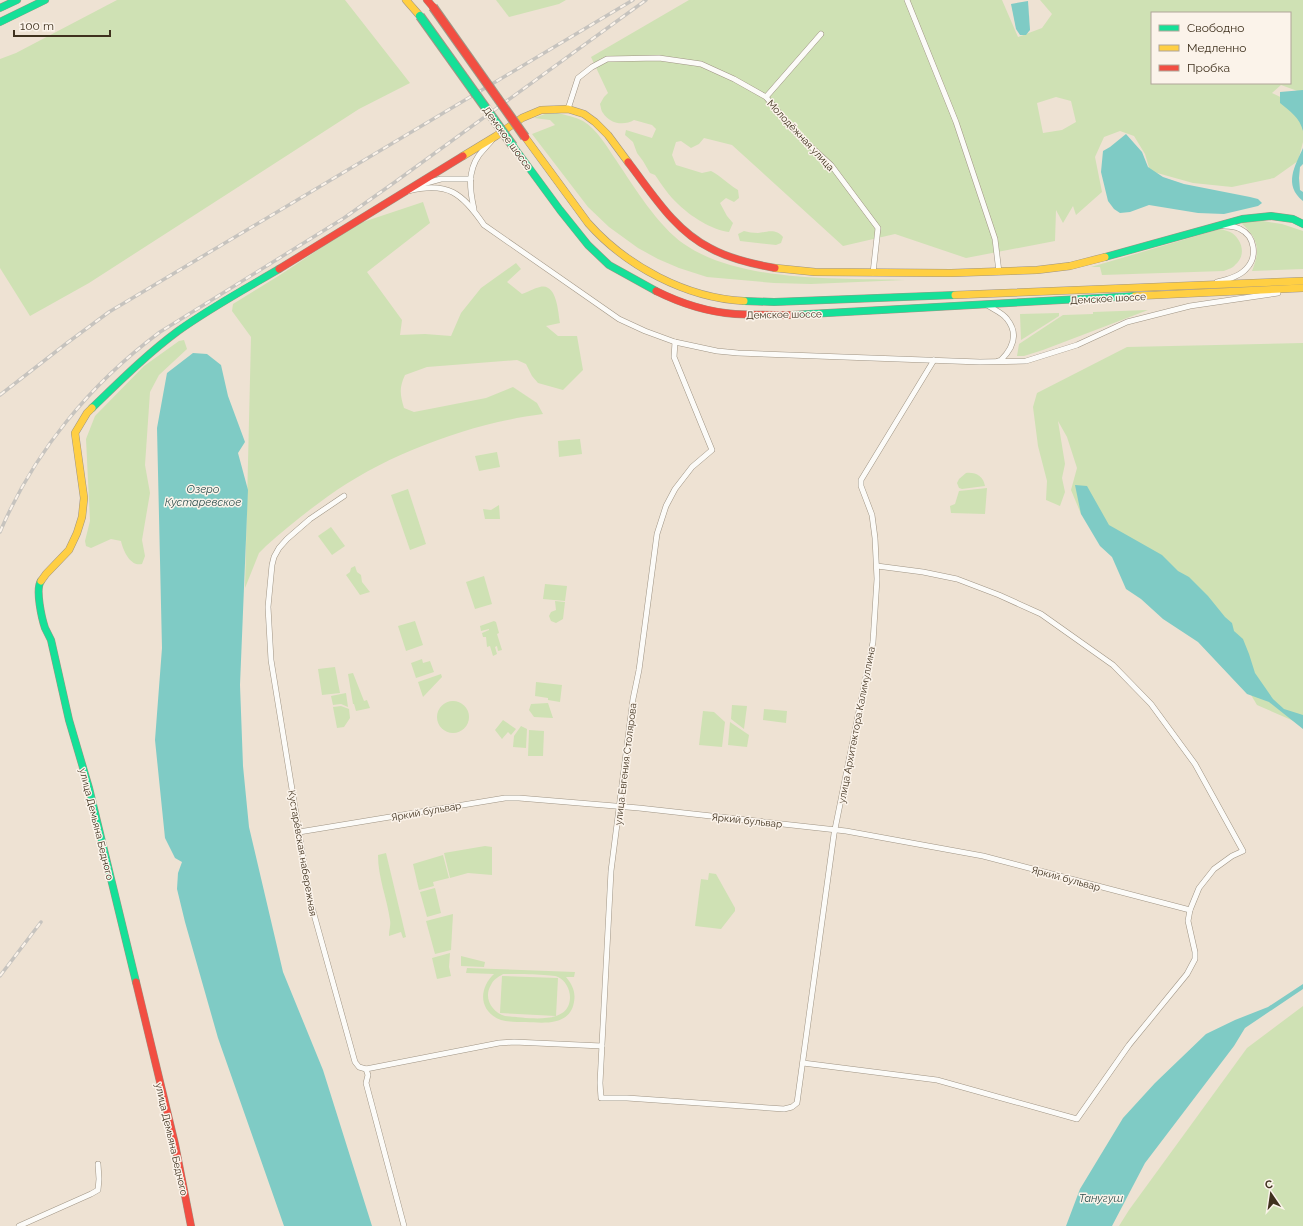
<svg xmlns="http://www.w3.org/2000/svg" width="1303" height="1226" font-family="Raleway,sans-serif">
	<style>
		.green { fill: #cfe1b4; fill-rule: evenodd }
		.water { fill: #7fcbc5 }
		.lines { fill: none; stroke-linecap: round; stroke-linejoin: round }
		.street-casing { stroke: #9f9484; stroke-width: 6 }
		.fast-casing { stroke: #9f9484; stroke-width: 8 }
		.slow-casing { stroke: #9f9484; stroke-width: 8 }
		.jam-casing { stroke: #9f9484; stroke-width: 8 }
		.street { stroke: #fcfbf8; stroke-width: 5 }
		.fast { stroke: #16e098; stroke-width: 7 }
		.slow { stroke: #ffcf43; stroke-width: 7 }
		.jam { stroke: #f24e42; stroke-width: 7 }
		.rail-casing { stroke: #c6c3be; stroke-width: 3.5 }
		.rail { stroke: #fbf3ea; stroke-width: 2; stroke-dasharray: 6; stroke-linecap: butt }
		.fast-bridge-casing { stroke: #9f9484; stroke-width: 10; stroke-linecap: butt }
		.jam-bridge-casing { stroke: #9f9484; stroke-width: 10; stroke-linecap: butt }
		.fast-bridge { stroke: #16e098; stroke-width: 8 }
		.jam-bridge { stroke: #f24e42; stroke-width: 8 }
		.labels { text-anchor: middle; stroke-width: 3; stroke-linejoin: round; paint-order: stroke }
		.street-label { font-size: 10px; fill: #3f311e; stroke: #fbf3ea }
		.water-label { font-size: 11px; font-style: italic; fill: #2d4f4e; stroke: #fbf3ea }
	</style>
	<rect width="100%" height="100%" fill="#eee2d3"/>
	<g class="green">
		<path d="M117,0H345L410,83L359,109L89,283L30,316L0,268V59L16,53Z"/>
		<path d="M496,0H566L559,4L509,17Z"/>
		<path d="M689,0H1002L1018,37L1042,28L1052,14L1040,0H1303V93L1281,85L1272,93L1295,104L1303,124V142L1298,161L1274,178L1232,187L1193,183L1150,171L1145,154L1134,136L1120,131L1104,137L1095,157L1102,192L1076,215L1073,206L1063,223L1056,210L1055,241L966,258L895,234L843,246L732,145L704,138L699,144L691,148L681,141L676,142L672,155L676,165L702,173L711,171C721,176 728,184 738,190L739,198L734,202L726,198L720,203L727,216L733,223L729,232C712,230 690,216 678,204C669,196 662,185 655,175L650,173L643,161L637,153L633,142L625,135L626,130L652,138L656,129L652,125L634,120C624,126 610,124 603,113C601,111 601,107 600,104L604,97L608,93L591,57ZM1152,13H1290V83H1152ZM1056,97L1071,101L1076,122L1062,130L1043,133L1037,103Z"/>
		<path d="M557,113C566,115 575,117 583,121C597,129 607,147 616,160C634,187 658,226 684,244C740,283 840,278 905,280L811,284L774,283L707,277L679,268L658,259L638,248L609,227L588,207L532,134L555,125L550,120L534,118L545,114Z"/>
		<path d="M423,202L430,223L367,272L402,320L400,335L425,334L451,336L461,313L481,288L516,263L521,269L507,282L522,294C528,292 534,288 540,287C557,283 558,312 560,323L546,326L558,336H577L583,370L563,390L538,383L532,376L526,364L517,360L427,367L405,375C399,388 400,394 404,408L414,412L486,398L513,387L537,403L543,414C471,423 386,454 327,497C306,512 285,529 266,546L259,553L245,588L251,337L232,311L233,304L280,275L357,224Z"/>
		<path d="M1256,220L1282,224L1303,231V269L1252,271C1261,249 1258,238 1240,222Z"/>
		<path d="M1220,229C1224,230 1229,231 1232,233C1243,241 1246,256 1235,265C1233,268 1228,269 1224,271L1102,275L1100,267H1091Z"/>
		<path d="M744,231C748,232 753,233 758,233C767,232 776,228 783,237L781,243L776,245L740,241L738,234Z"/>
		<path d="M1148,310L1043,350L1024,356H1017L1019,344L1063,315L1093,314V312Z"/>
		<path d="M1059,313V316L1021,340L1020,314Z"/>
		<path d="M184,340L187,349L159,375L150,392L145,465L150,493L142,540L145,556L142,564C130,567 123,550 121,541L111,539L91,548L86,546L85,541L90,521L86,439L95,416L144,366L179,341Z"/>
		<path d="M1303,343V725L1257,705L1216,636L1081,514L1071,490L1077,468L1067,437L1058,421L1065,464L1062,478L1065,492L1060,506L1046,500L1047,481L1038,446L1033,407L1037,393L1127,347Z"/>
		<path d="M580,439L582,454L559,457L558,441Z"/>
		<path d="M497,452L500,467L479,471L475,456Z"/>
		<path d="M966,473C976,472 983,476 985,486L962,489L959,488L957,483L959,479Z"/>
		<path d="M987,488L985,514L951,513L950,506L955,504L959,491Z"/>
		<path d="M408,489L426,544L410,550L391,495Z"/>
		<path d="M499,505L500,519H485L483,509L491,510Z"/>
		<path d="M331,527L345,546L332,555L318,536Z"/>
		<path d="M355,566L357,572L361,575L362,582L370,592L360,595L346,575L350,572L351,568Z"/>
		<path d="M484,576L492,604L475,609L466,582Z"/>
		<path d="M545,584L567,586L565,601L543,599Z"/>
		<path d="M555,601L565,602L563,619L556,623L551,621L549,616L551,612L556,610Z"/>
		<path d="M415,621L423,645L406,651L398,626Z"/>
		<path d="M494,621L496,622L499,633L497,634L502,650L498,651L497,646L495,647L497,654L493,656L490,646L487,647L486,637H483L482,633L489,630V629L481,631L480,626Z"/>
		<path d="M422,659L423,663L430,661L434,672L416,678L411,663Z"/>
		<path d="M335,667L340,693L322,695L318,669Z"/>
		<path d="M353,673L364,701L367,700L370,708L356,711L354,704H353L348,674Z"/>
		<path d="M441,674L442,677L423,697L418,682Z"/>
		<path d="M536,682L562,685L560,702L548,700V698L535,696Z"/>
		<path d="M346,693L348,707L341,704L333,705L331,696Z"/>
		<circle cx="453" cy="717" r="16"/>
		<path d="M548,703L553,718L534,717L529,710L531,704Z"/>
		<path d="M732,705L747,706L744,729L731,719Z"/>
		<path d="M341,706L349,709L350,718L344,727L337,728L333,707Z"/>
		<path d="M764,709L787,711L786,723L763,720Z"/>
		<path d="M703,711L714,712L725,722L722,747L699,745Z"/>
		<path d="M503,720L516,729L511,735L508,732L502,739L495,730Z"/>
		<path d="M730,722L749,735L747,747L728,745Z"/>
		<path d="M521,726L527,729L526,748L513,747L514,736Z"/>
		<path d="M529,730L544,731L543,756H528Z"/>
		<path d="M485,846L492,847V875L468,873L450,878L444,853Z"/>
		<path d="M386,853L406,937L403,938L401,932L389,936C389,930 391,925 390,920C387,898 378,878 378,855Z"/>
		<path d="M443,855L449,878L433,882L434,886L419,890L413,864Z"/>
		<path d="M709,873L716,874L735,908V911L721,929L695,926L701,879L708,880Z"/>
		<path d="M435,888L441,913L427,917L420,892Z"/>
		<path d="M453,914L451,950L435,954L426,921Z"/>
		<path d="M450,953L449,967L451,976L437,979L432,958Z"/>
		<path d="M461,956L485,962L484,967L461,966Z"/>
		<path d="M467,968L575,972L574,977H566C572,984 576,992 574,1002C570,1026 544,1023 526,1022C518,1022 509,1022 501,1020C479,1012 478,989 494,974L466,973ZM503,974C511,974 553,974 558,977C565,980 570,989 570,997C570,1027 524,1017 505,1016C492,1012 483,998 491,985C493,980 498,977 503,974Z"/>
		<path d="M502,976L558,978L556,1016L500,1013Z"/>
		<path d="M1303,1006V1226H1119L1129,1210L1247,1048Z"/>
	</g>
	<g class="water">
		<path d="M1028,1L1030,30L1026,35H1020L1016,29L1011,4Z"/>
		<path d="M1303,90V131C1300,118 1290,111 1280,103V92Z"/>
		<path d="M1126,134L1142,152L1148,167L1163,177L1184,184L1250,197L1258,199L1262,203L1258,206L1224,214L1198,213L1149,205L1130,212L1120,213L1114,209L1108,201L1101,172L1103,151L1110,147Z"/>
		<path d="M1303,148V164L1300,167L1299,178L1300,190L1303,192V201C1283,185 1295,166 1303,148Z"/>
		<path d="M193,353L207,354L221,365L228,396L245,442L238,453L248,490L240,685L243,766L249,827L283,972L323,1070L372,1226H284L218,1038L185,922L177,889L178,873L182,862L175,858L165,838L155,740L162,648L157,428L167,373Z"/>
		<path d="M1075,485L1087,486L1109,525L1162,555L1178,571L1189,577L1208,596L1225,617L1232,623L1234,631L1243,639L1249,654L1255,673L1273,699L1284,709L1303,715V729L1269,702L1247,694L1198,642L1163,619L1141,599L1126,589L1112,557L1100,546L1081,514Z"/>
		<path d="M1303,984V989L1245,1028L1234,1046L1145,1163L1112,1226H1066L1080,1189L1123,1118L1155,1083L1206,1034L1235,1020L1268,1007Z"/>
	</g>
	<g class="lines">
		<g class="street-casing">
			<g id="street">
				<path d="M907,0L956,122L995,239L999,272"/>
				<path d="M766,97L821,34"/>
				<path d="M568,109L578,78L592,67L607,59L659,58L701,64L734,79L766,97L797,134L831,165L878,228L873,273"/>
				<path d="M419,185L441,179H471"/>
				<path d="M408,191C448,181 462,193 484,225L619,319L645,331L675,342L717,351L738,353L980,362L1026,361L1077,345L1127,322L1190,306L1278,293"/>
				<path d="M474,209C470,191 467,172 479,155C483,150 488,145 492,140"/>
				<path d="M1217,282C1226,280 1240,276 1246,269C1258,257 1255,236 1240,229C1235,226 1230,226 1224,226"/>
				<path d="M987,305C993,309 1003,313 1007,319C1019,334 1013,348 1001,360L998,361"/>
				<path d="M675,342L674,357L712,450L692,467L675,489L666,506L657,534L639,670L633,699L611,871L600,1083L601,1098H627L784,1109L792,1107L797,1103L834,834L873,642L877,579L875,538L872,515L861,486V480L934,360"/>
				<path d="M344,496L310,519L287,539L279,548L274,557L272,565L268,607L271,660L310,900L355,1062L359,1067L366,1069L368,1075L366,1083L404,1226"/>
				<path d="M299,832L505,798H519L639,808L846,831L983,856L1190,910"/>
				<path d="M803,1063L937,1080L1077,1119L1129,1045L1187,974L1195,959V952L1188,921L1190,910L1199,888L1214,869L1232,856L1243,851L1195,764L1151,704L1113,665L1041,614L999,595L957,579L923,572L877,566"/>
				<path d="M366,1069L499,1043L514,1042L602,1046"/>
				<path d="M19,1226L91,1194L98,1190L99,1179L98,1164"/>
			</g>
		</g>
		<g class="fast-casing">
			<g id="fast">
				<path d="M0,8L17,0"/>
				<path d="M0,22L45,0"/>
				<path d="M513,146L560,210L588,245L609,265L656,291"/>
				<path d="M1105,257L1242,219L1271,216L1293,219L1303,224"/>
				<path d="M744,301L774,302L955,295"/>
				<path d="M791,315L1135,296"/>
				<path d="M92,408C120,381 147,354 178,331C210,308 245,289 279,269"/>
				<path d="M41,581C35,589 42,619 45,628C47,632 49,636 51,640L69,720L89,788L136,982"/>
			</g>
		</g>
		<g class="slow-casing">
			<g id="slow">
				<path d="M406,0L420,16"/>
				<path d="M525,137L588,223C626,266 686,298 744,301"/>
				<path d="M463,156L496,136L522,118L541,110L568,109L584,114L595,122L608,135L628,162"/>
				<path d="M775,268L815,272L951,273L1037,270L1070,266L1105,257"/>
				<path d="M955,295L1303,281"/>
				<path d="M1135,296L1303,288"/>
				<path d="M41,581L46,574L69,550L77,533L82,517L84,498L75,433L87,413L92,408"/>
			</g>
		</g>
		<g class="jam-casing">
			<g id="jam">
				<path d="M427,0L433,7"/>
				<path d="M628,162C652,193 674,230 710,248C730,259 752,264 775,268"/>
				<path d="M279,269L463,156"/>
				<path d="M656,291C680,303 708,312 735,314C754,315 772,315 791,315"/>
				<path d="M136,982L175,1144L191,1226"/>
			</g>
		</g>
		<use href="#street" class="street"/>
		<use href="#fast" class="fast"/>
		<use href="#slow" class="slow"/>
		<use href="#jam" class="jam"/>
		<g class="rail-casing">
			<g id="rail">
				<path d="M0,395L67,343L109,312L633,0"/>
				<path d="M0,532C34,452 90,384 160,332L344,218L395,182L646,0"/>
				<path d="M0,976L41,922"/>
			</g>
		</g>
		<use href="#rail" class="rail"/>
		<g class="fast-bridge-casing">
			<path id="fast-bridge" d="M420,16L513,146"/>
		</g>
		<g class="jam-bridge-casing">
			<path id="jam-bridge" d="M433,7L525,137"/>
		</g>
		<use href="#fast-bridge" class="fast-bridge"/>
		<use href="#jam-bridge" class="jam-bridge"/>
	</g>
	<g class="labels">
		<g class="street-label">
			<text transform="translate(801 135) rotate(47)" y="4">Молодёжная улица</text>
			<text transform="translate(508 138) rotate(54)" y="4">Демское шоссе</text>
			<text transform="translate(1108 298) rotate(-3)" y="4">Демское шоссе</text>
			<text transform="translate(784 314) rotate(-1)" y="4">Демское шоссе</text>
			<text transform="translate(856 725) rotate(-79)" y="4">улица Архитектора Калимуллина</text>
			<text transform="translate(625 764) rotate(-83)" y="4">улица Евгения Столярова</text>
			<text transform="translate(426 811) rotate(-10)" y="4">Яркий бульвар</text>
			<text transform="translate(747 820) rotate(6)" y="4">Яркий бульвар</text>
			<text transform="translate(97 824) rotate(76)" y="4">улица Демьяна Бедного</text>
			<text transform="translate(303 853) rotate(80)" y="4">Кустарёвская набережная</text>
			<text transform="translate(1066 878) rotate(15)" y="4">Яркий бульвар</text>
			<text transform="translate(172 1139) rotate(77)" y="4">улица Демьяна Бедного</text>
		</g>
		<g class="water-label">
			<text x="203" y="493">Озеро<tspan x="203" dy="13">Кустаревское</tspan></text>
			<text x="1101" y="1202">Танугуш</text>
		</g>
	</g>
	<rect x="1151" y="12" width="140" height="72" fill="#fbf3ea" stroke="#b0a598"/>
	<rect x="1159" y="25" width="20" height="6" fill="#16e098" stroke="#b0a598"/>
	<text x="1187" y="32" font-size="12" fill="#3f311e">Свободно</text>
	<rect x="1159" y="45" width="20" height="6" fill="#ffcf43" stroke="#b0a598"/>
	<text x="1187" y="52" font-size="12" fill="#3f311e">Медленно</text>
	<rect x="1159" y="65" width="20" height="6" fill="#f24e42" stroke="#b0a598"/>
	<text x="1187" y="72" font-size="12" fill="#3f311e">Пробка</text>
	<g transform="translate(1271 1194) rotate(347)" stroke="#fbf3ea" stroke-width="3" paint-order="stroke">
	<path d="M0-3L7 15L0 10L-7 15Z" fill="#3f311e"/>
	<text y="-6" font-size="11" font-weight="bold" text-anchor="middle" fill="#3f311e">С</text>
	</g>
	<path d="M14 30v6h96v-6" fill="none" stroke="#3f311e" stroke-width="2"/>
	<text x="20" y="30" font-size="12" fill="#3f311e" stroke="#fbf3ea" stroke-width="3" paint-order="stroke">100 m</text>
</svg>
